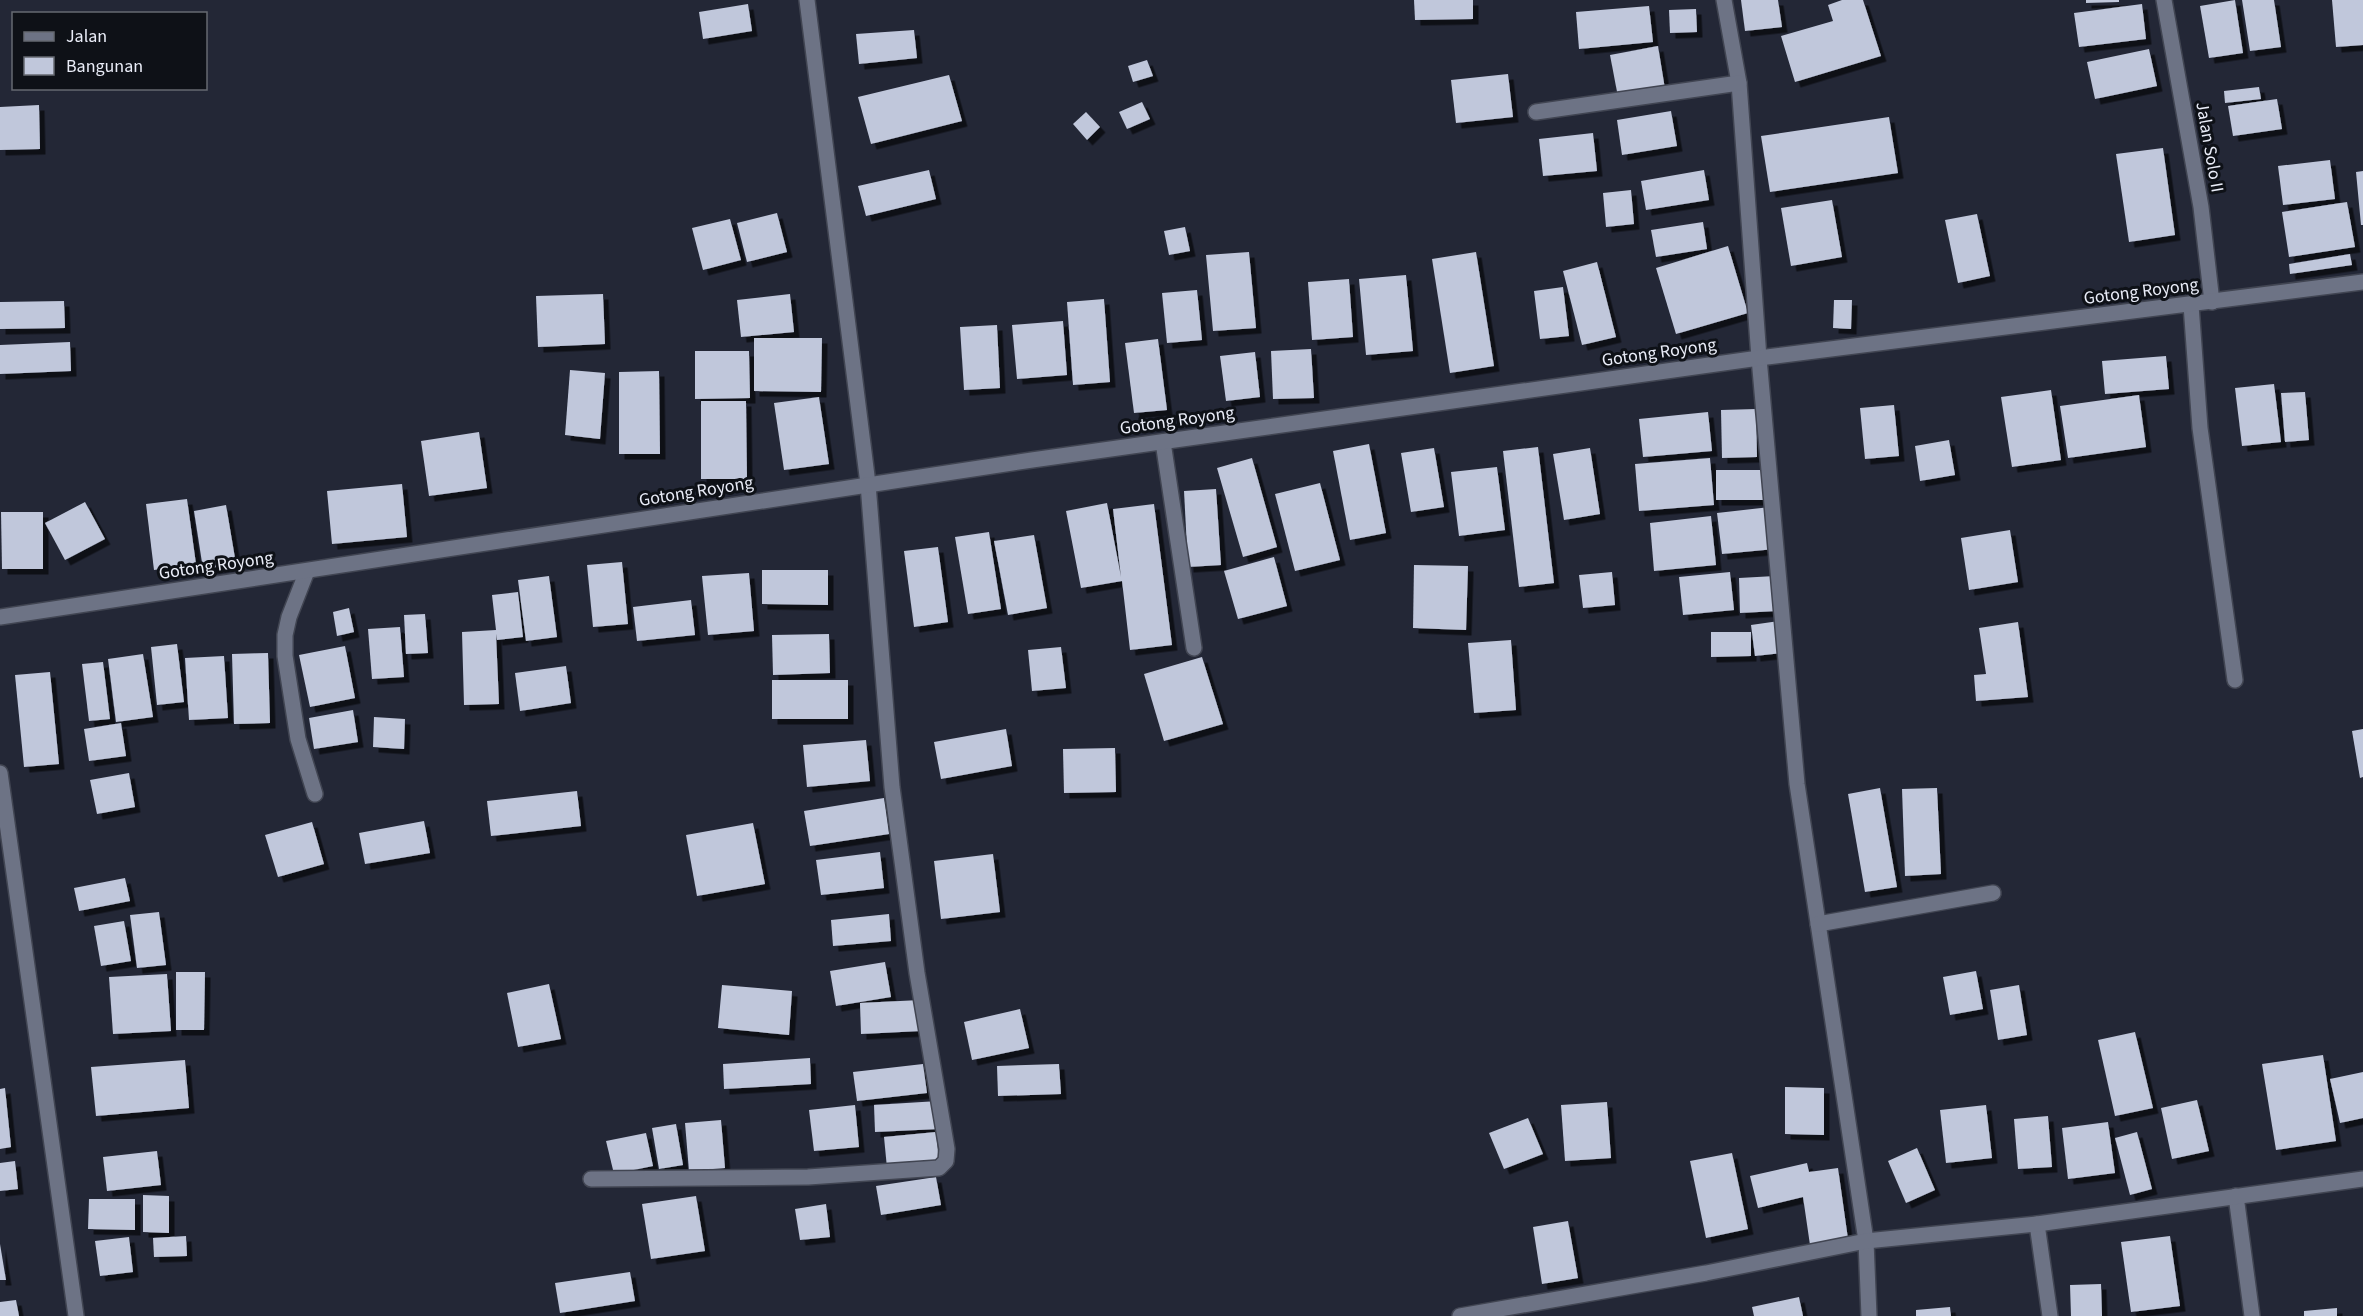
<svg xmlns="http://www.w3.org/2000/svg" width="2363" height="1316" font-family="'Source Sans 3',sans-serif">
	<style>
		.building { fill: #c0c7db; filter: url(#shadow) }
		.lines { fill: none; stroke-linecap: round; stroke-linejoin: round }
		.minor-casing { stroke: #414552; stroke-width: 18 }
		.tertiary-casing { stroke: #414552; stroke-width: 18 }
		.minor { stroke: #6d7385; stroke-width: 15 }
		.tertiary { stroke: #6d7385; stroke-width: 15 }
		.labels { text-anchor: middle; stroke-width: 6; stroke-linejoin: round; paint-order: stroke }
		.street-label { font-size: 18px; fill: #eaedf8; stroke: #0e1117 }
	</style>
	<defs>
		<filter id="shadow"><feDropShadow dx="5.5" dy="5.5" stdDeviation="0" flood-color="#0009"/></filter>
	</defs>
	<rect width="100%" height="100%" fill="#232736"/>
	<g class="building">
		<path d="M1414,0H1473V19L1415,20Z"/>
		<path d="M1741,0H1778L1782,27L1745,31Z"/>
		<path d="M1842,0H1863L1881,56L1795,82L1781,36L1833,21L1828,5Z"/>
		<path d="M2086,0H2119V2L2086,3Z"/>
		<path d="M2235,0L2243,53L2209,58L2200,6Z"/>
		<path d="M2242,0H2274L2281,47L2250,51Z"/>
		<path d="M2332,0H2363V45L2336,47Z"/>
		<path d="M748,4L752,31L703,39L699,12Z"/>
		<path d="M2142,4L2146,39L2079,47L2074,13Z"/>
		<path d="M1649,6L1653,42L1579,49L1576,12Z"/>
		<path d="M1696,9L1697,32L1670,33L1669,10Z"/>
		<path d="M914,30L917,58L859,64L856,34Z"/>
		<path d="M1658,46L1665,89L1618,97L1610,55Z"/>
		<path d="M2149,49L2157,86L2095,99L2087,62Z"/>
		<path d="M1147,60L1153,76L1133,82L1128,66Z"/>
		<path d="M1508,74L1513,117L1456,123L1451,80Z"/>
		<path d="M949,75L962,121L871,144L858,97Z"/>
		<path d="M2259,87L2261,99L2225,103L2224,91Z"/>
		<path d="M2277,99L2282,129L2233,136L2228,106Z"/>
		<path d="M1142,102L1150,119L1127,129L1119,112Z"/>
		<path d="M39,105L40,149L0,150V107Z"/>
		<path d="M1671,111L1677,146L1622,155L1617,120Z"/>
		<path d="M1086,112L1100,127L1087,140L1073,124Z"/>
		<path d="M1889,117L1898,173L1770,192L1761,136Z"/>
		<path d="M1593,133L1597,171L1543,176L1539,139Z"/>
		<path d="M2163,148L2175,235L2129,242L2116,154Z"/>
		<path d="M2330,160L2335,199L2283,205L2278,166Z"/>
		<path d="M929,170L936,199L866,216L858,186Z"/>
		<path d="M1704,170L1709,200L1646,210L1641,181Z"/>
		<path d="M2363,171V225H2361L2356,172Z"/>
		<path d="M1631,190L1634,224L1606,227L1603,193Z"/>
		<path d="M1832,200L1842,257L1791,266L1781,208Z"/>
		<path d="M2347,202L2355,247L2289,257L2282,212Z"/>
		<path d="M777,213L787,252L747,262L737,223Z"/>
		<path d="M1977,214L1990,276L1958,283L1945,220Z"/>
		<path d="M730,219L741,260L703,270L692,228Z"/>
		<path d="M1703,222L1707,249L1656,257L1651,230Z"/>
		<path d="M1185,227L1190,251L1169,255L1164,231Z"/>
		<path d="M1728,246L1748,313L1676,334L1656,268Z"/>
		<path d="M1249,252L1256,328L1213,331L1206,255Z"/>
		<path d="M1476,252L1494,366L1450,373L1432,259Z"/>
		<path d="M2350,254L2352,265L2290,274L2289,264Z"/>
		<path d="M1597,262L1616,337L1582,345L1563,271Z"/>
		<path d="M1406,275L1413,351L1366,355L1359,279Z"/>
		<path d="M1349,279L1353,337L1312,340L1308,282Z"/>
		<path d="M1563,287L1569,336L1540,339L1534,291Z"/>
		<path d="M1197,290L1202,340L1167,343L1162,293Z"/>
		<path d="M603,294L605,344L538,347L536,296Z"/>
		<path d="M790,294L794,332L741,337L737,300Z"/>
		<path d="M1104,299L1110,382L1073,385L1067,302Z"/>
		<path d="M1834,300H1852L1851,329L1833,328Z"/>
		<path d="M64,301L65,328L0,329V302Z"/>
		<path d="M1063,321L1067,375L1017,379L1012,325Z"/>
		<path d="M997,325L1000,388L964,390L960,327Z"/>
		<path d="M754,338H822L821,392L754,391Z"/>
		<path d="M1158,339L1167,410L1134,413L1125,343Z"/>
		<path d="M70,342L71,371L0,374V345Z"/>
		<path d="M1311,349L1314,398L1273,399L1271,351Z"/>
		<path d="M695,351H749L750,398L695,399Z"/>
		<path d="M1255,352L1260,397L1226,401L1220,356Z"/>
		<path d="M2166,356L2169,389L2105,394L2102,361Z"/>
		<path d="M570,370L605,373L600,439L565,435Z"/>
		<path d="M659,371L660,454H619V372Z"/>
		<path d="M2274,384L2281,442L2242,446L2235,388Z"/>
		<path d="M2051,390L2061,460L2012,467L2001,397Z"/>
		<path d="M2305,392L2309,440L2285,442L2281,393Z"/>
		<path d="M2139,395L2146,447L2068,458L2060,406Z"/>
		<path d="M819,397L829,464L784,470L774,403Z"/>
		<path d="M701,401H746L747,479H701Z"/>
		<path d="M1894,405L1899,456L1865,459L1860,408Z"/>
		<path d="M1756,409L1757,457L1722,458L1721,410Z"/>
		<path d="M1708,412L1712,451L1643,457L1639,419Z"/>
		<path d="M479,432L487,488L429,496L421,441Z"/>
		<path d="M1949,440L1955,475L1920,481L1915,446Z"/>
		<path d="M1369,444L1386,533L1350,540L1333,451Z"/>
		<path d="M1538,447L1554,583L1519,587L1503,451Z"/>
		<path d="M1434,448L1444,507L1411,512L1401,453Z"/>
		<path d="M1590,448L1600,514L1564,520L1553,454Z"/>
		<path d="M1252,458L1277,547L1243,557L1217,468Z"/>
		<path d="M1710,458L1714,505L1639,511L1635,464Z"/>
		<path d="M1497,467L1505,530L1459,536L1451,472Z"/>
		<rect x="1716" y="470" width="49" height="30"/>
		<path d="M1320,483L1340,560L1295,571L1275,494Z"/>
		<path d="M402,484L407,537L332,544L327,491Z"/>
		<path d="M1216,489L1221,565L1188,567L1184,491Z"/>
		<path d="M187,499L196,564L154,570L146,504Z"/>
		<path d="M85,502L105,539L65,560L45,523Z"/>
		<path d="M1107,503L1121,577L1113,509L1154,504L1172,645L1130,650L1122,581L1081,588L1066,511Z"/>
		<path d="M226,505L236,564L203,569L194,511Z"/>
		<path d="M1770,507L1775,549L1722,554L1717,513Z"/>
		<path d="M1,512H43V569H2Z"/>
		<path d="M1711,516L1716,565L1654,571L1650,523Z"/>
		<path d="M2010,530L2018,582L1969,590L1961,538Z"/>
		<path d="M989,532L1001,609L968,614L955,537Z"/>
		<path d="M1034,535L1047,608L1008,615L994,541Z"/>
		<path d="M938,547L948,622L914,627L904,551Z"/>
		<path d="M1274,557L1287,606L1238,619L1224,571Z"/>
		<path d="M622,562L628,624L593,627L587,565Z"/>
		<path d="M1414,565L1468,566L1466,630L1413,628Z"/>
		<path d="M762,570H828V605L762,604Z"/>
		<path d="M1612,572L1615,605L1583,608L1579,575Z"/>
		<path d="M1730,572L1734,610L1683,615L1679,577Z"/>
		<path d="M749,573L754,631L708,635L702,576Z"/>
		<path d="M549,576L557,637L526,641L518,580Z"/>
		<path d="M1775,576L1777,611L1740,613L1739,578Z"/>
		<path d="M518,592L523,637L497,640L496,634L499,704L464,705L462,632L496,630L492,595Z"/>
		<path d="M691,600L695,635L637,641L633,607Z"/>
		<path d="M349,608L354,632L337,636L333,612Z"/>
		<path d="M425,614L428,653L406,654L404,615Z"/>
		<path d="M1779,621L1783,653L1755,656L1751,625Z"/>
		<path d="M2018,622L2028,697L1976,701L1974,675L1986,674L1979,628Z"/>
		<path d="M400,627L404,677L372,679L368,629Z"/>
		<path d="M1711,632H1751V656L1711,657Z"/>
		<path d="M829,634L830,673L773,675L772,635Z"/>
		<path d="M1511,640L1516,710L1474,713L1468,643Z"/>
		<path d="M177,644L184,702L157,705L151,647Z"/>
		<path d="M345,646L355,698L310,707L299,655Z"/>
		<path d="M1061,647L1066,688L1032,691L1028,650Z"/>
		<path d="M268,653L270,723L234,724L232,654Z"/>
		<path d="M143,654L153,717L116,722L108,659Z"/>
		<path d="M224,656L228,718L189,720L185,658Z"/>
		<path d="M1202,657L1223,724L1164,741L1144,674Z"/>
		<path d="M103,662L110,719L89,721L82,664Z"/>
		<path d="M566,666L571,703L520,711L515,673Z"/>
		<path d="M50,672L59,764L24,767L15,675Z"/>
		<rect x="772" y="680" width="76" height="39"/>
		<path d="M353,710L358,742L314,749L309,718Z"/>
		<path d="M374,717L405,719L404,749L373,747Z"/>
		<path d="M121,723L126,756L89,761L84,729Z"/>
		<path d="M1006,729L1012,766L941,779L934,742Z"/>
		<path d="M2363,729V777L2360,778L2352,731Z"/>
		<path d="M866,740L870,781L807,787L803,745Z"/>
		<path d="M1115,748L1116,792L1064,793L1063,749Z"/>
		<path d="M129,773L135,807L97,814L90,780Z"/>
		<path d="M1880,788L1897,887L1865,892L1848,794Z"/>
		<path d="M1937,788L1941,874L1905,876L1902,789Z"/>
		<path d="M577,791L581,826L491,836L487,801Z"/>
		<path d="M884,798L889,834L810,846L804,811Z"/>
		<path d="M424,821L430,853L365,864L359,833Z"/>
		<path d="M312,822L324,864L278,877L265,835Z"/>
		<path d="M753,823L765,884L697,896L686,835Z"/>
		<path d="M880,852L884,888L821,895L816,860Z"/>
		<path d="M993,854L1000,912L941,919L934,861Z"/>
		<path d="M125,878L130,901L79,911L74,888Z"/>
		<path d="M159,912L166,965L137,968L130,915Z"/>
		<path d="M889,914L891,941L833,946L831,920Z"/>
		<path d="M124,921L131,961L101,966L94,926Z"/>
		<path d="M885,962L891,997L836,1006L830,971Z"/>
		<path d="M1976,971L1983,1009L1950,1015L1943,977Z"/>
		<path d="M176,972H205L204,1030H176Z"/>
		<path d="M167,974L171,1031L113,1034L109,977Z"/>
		<path d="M549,984L561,1039L518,1047L507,993Z"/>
		<path d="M722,985L792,991L789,1035L718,1028Z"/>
		<path d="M2019,985L2027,1035L1998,1040L1990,990Z"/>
		<path d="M920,1000L921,1031L861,1034L860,1003Z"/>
		<path d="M1020,1009L1029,1048L972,1060L964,1022Z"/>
		<path d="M2135,1032L2153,1108L2115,1116L2098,1040Z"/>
		<path d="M2323,1055L2336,1141L2276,1150L2262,1064Z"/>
		<path d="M810,1058L811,1084L724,1089L723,1064Z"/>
		<path d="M185,1060L189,1108L96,1116L91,1067Z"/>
		<path d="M923,1064L927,1093L857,1101L853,1072Z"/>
		<path d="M1059,1064L1061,1094L998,1096L997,1066Z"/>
		<path d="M2363,1072V1118L2340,1123L2330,1079Z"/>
		<path d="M1785,1087L1824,1088V1135L1785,1134Z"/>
		<path d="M5,1088L11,1147L0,1149V1089Z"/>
		<path d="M2197,1100L2209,1151L2172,1159L2161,1108Z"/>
		<path d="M938,1101L939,1129L875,1132L874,1105Z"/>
		<path d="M1607,1102L1611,1158L1565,1161L1561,1105Z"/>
		<path d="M855,1105L859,1147L814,1151L809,1110Z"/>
		<path d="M1986,1105L1992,1158L1946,1163L1940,1110Z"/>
		<path d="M2048,1116L2052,1167L2018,1169L2014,1119Z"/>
		<path d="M1528,1118L1543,1154L1504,1169L1489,1133Z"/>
		<path d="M721,1120L725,1168L689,1171L685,1123Z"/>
		<path d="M2108,1122L2115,1173L2068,1179L2062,1128Z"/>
		<path d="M676,1124L683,1165L659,1169L652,1128Z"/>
		<path d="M936,1132L939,1162L887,1168L884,1137Z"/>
		<path d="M2137,1132L2152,1189L2130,1195L2115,1138Z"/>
		<path d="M646,1133L653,1166L614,1174L606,1141Z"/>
		<path d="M1917,1148L1935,1190L1906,1203L1888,1161Z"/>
		<path d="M157,1151L161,1185L107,1191L103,1157Z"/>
		<path d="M1732,1153L1748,1229L1706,1238L1690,1161Z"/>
		<path d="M15,1161L18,1189L0,1191V1163Z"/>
		<path d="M1807,1163L1809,1172L1838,1168L1848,1239L1810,1245L1803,1197L1758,1208L1750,1176Z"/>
		<path d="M936,1177L941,1205L881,1215L876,1186Z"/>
		<path d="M143,1195L169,1196V1233L143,1232Z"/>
		<path d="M696,1196L705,1251L651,1259L642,1204Z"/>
		<path d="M89,1199H135V1230L88,1229Z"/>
		<path d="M826,1204L830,1237L800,1240L795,1209Z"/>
		<path d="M1568,1221L1578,1278L1542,1284L1533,1227Z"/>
		<path d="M186,1236L187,1256L154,1257L153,1238Z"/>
		<path d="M2170,1236L2180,1306L2131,1312L2121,1242Z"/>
		<path d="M129,1237L133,1272L100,1276L95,1241Z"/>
		<path d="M0,1244L6,1280H0Z"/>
		<path d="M630,1272L635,1301L560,1313L555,1283Z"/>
		<path d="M2101,1284L2102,1316H2071L2070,1285Z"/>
		<path d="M1799,1297L1803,1316H1754L1752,1307Z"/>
		<path d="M16,1300L19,1316H0V1302Z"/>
		<path d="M1950,1307L1951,1316H1916V1310Z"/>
		<path d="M2337,1308V1316H2304V1311Z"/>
	</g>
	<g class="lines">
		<g class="minor-casing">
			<g id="minor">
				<path d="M1724,0L1739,83L1759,358L1797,784L1866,1241L1869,1316"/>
				<path d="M2164,0L2201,207L2212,302"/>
				<path d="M1536,112L1739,83"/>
				<path d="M2191,305L2200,428L2235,680"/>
				<path d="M1163,442L1194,648"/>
				<path d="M307,571L289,617L285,635V656L298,739L315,794"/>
				<path d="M0,773L76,1316"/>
				<path d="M1818,924L1993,893"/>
				<path d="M591,1179L808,1177L939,1168L946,1161L947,1149L917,973L892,787L868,484L807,0"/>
				<path d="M2236,1196L2252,1316"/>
				<path d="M2037,1224L2050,1316"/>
				<path d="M1460,1316L1706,1273L1866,1241L2037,1224L2363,1179"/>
			</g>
		</g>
		<g class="tertiary-casing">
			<path id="tertiary" d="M0,617L1032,460L1759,358L2363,282"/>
		</g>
		<use href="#minor" class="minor"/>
		<use href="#tertiary" class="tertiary"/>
	</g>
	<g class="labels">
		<g class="street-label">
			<text transform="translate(2210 147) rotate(80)" y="6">Jalan Solo II</text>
			<text transform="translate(2141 291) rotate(-7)" y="6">Gotong Royong</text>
			<text transform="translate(1659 352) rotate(-8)" y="6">Gotong Royong</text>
			<text transform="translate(1177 420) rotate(-8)" y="6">Gotong Royong</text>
			<text transform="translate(696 491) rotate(-9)" y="6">Gotong Royong</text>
			<text transform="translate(216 565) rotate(-8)" y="6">Gotong Royong</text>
		</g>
	</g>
	<rect x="12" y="12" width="195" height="78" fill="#0e1117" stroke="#666971" stroke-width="1.5"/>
	<rect x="24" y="32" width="30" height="9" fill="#6d7385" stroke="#666971" stroke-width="1.5"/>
	<text x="66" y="42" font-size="18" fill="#eaedf8">Jalan</text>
	<rect x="24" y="57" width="30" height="18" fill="#c0c7db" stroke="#666971" stroke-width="1.5"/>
	<text x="66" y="72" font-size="18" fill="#eaedf8">Bangunan</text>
</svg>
